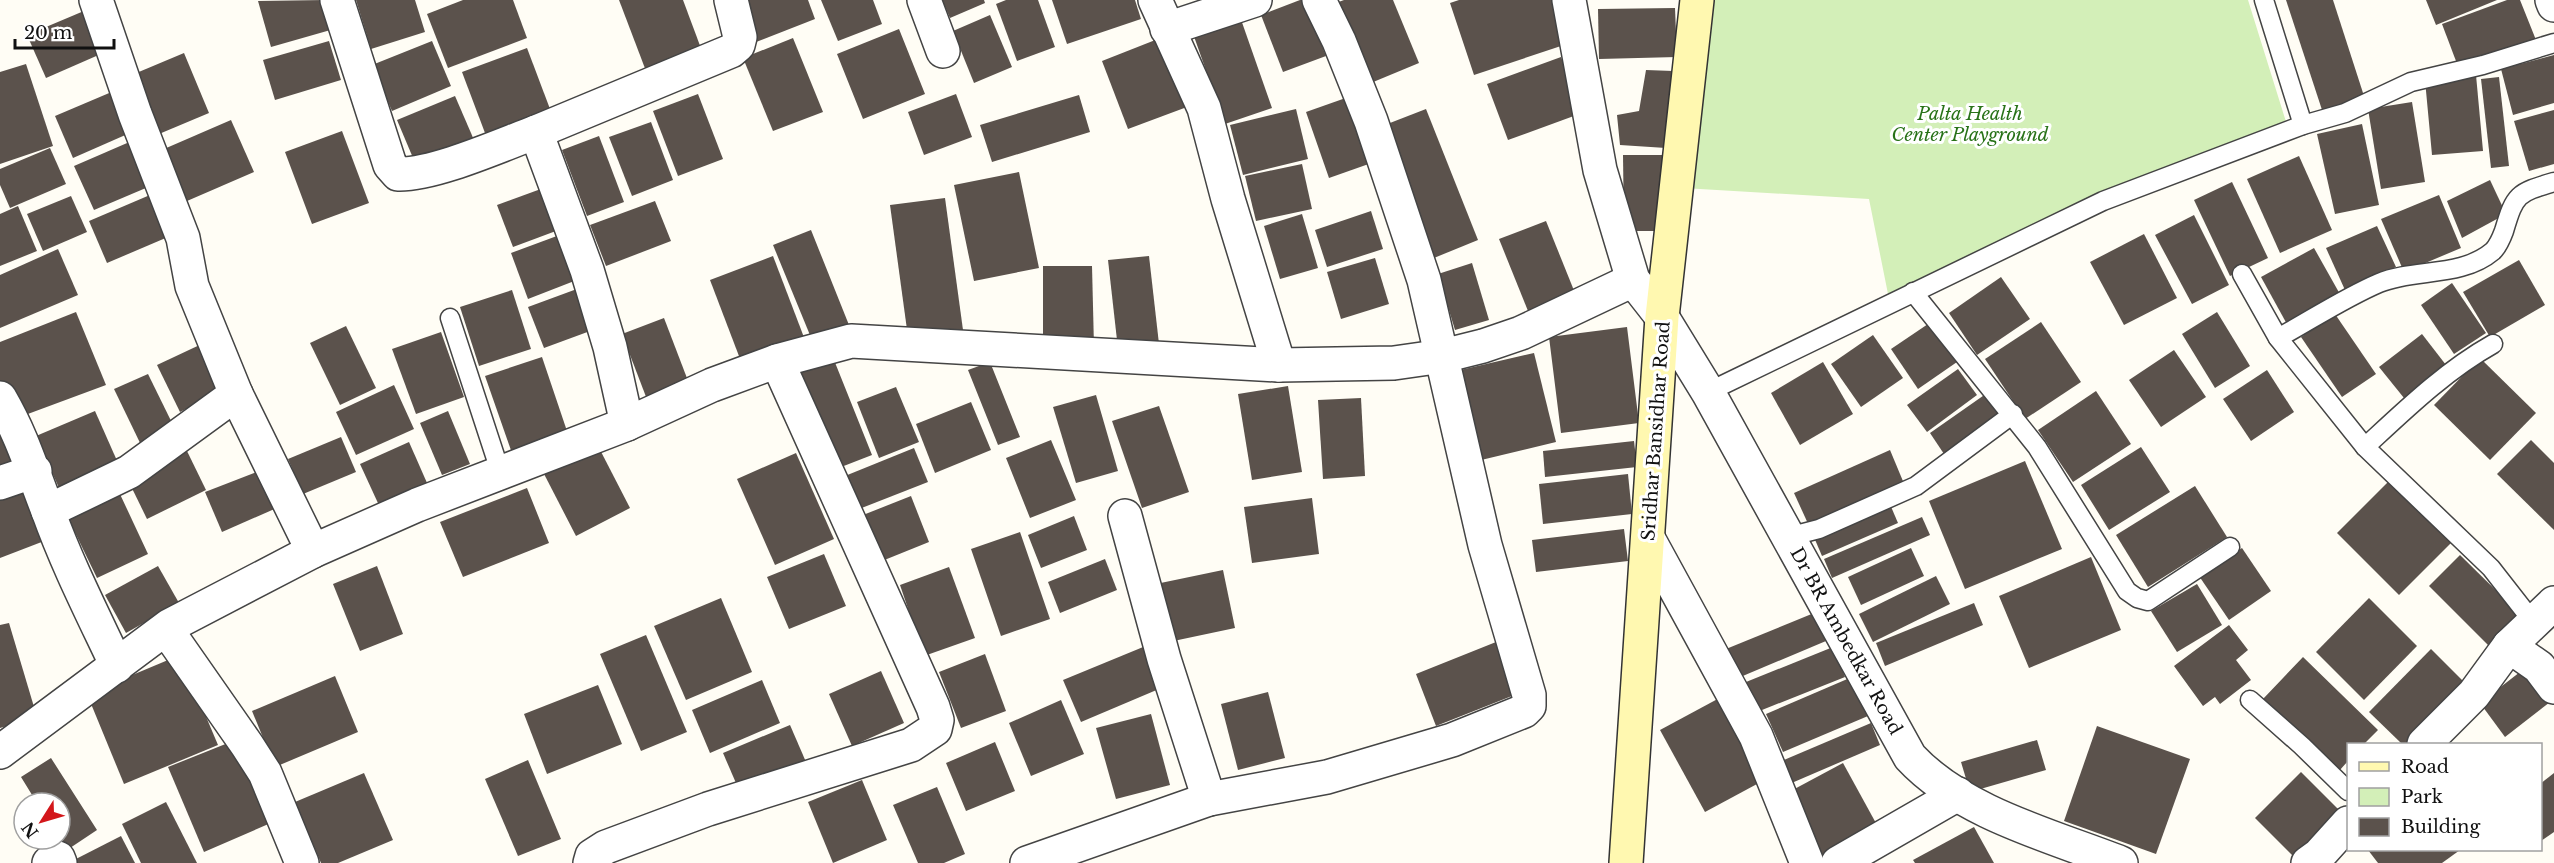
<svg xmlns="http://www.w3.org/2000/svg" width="2554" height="863" font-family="'Libre Baskerville',serif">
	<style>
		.green { fill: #d3efb8 }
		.building { fill: #5b524c }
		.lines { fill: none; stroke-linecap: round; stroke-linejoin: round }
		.lane-casing { stroke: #444; stroke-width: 21 }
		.street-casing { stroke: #444; stroke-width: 36 }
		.secondary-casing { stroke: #333; stroke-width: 36 }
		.lane { stroke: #fff; stroke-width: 18 }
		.street { stroke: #fff; stroke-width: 33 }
		.secondary { stroke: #fff8b0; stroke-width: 33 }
		.labels { text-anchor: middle; stroke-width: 6; stroke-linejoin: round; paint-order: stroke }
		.park-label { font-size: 18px; font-style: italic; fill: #287218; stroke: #fff }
		.street-label { font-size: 18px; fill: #111; stroke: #fff }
	</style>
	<rect width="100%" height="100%" fill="#fffdf5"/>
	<path class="green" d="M1703,0H2248L2287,125L1888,294L1869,199L1683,188Z"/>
	<g class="building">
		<path d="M325,0L334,29L271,47L258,1Z"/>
		<path d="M356,0H415L425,32L371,49Z"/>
		<path d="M463,0H513L527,38L448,68L427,14Z"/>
		<path d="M619,0H683L702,51L646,71Z"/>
		<path d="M740,0H808L815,19L756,42Z"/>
		<path d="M821,0H873L882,24L838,41Z"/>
		<path d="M942,0H984L985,3L950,18Z"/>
		<path d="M1006,0H1038L1055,47L1017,61L996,4Z"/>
		<path d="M1052,0H1135L1141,19L1067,44Z"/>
		<path d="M1300,0H1304L1326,56L1283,72L1261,15Z"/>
		<path d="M1344,0H1393L1419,63L1366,85L1333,4Z"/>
		<path d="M1459,0H1553L1567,44L1474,75L1450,3Z"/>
		<path d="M2286,0H2333L2364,96L2323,113Z"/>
		<path d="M2426,0H2497L2436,25Z"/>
		<path d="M2507,0H2520L2536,40L2459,69L2442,24Z"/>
		<path d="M91,8L110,50L46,78L27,35Z"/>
		<path d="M1675,8L1677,57L1599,59L1598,9Z"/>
		<path d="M1238,11L1272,108L1225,124L1191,28Z"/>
		<path d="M990,15L1012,67L974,83L953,31Z"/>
		<path d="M899,29L925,94L863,119L837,54Z"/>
		<path d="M1168,35L1195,104L1128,129L1102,61Z"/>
		<path d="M793,38L823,112L773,131L743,58Z"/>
		<path d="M329,41L341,80L275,100L263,60Z"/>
		<path d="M432,41L451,86L392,111L372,65Z"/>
		<path d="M527,48L550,109L485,133L462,72Z"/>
		<path d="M184,53L209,113L159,134L134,74Z"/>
		<path d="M2554,55V103L2513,115L2501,69Z"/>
		<path d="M1561,57L1582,113L1508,140L1487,84Z"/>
		<path d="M26,64L53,146L0,164V72Z"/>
		<path d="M1646,70L1673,71L1666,148L1620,145L1617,115L1639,111Z"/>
		<path d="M2476,75L2483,151L2432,155L2425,80Z"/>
		<path d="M2499,77L2509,166L2491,168L2481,79Z"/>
		<path d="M121,88L139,129L73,158L55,116Z"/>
		<path d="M698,94L723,159L678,176L653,111Z"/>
		<path d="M956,94L972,137L924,155L908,112Z"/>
		<path d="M1357,94L1380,160L1329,178L1306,112Z"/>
		<path d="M1079,95L1090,132L992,162L980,125Z"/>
		<path d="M455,96L474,140L416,165L397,120Z"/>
		<path d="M2412,102L2425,182L2381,189L2368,109Z"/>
		<path d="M1296,109L1308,159L1243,175L1230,125Z"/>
		<path d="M1426,109L1478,240L1429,260L1377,128Z"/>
		<path d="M2554,110V164L2529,171L2514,121Z"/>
		<path d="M231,120L254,172L187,201L164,149Z"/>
		<path d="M651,122L673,180L632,196L609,137Z"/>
		<path d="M2362,124L2379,205L2335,214L2317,134Z"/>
		<path d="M342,131L369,203L312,224L285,152Z"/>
		<path d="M599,136L624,202L587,216L562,150Z"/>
		<path d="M141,137L160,182L94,210L74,166Z"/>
		<path d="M50,148L66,184L10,208L0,185V169Z"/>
		<path d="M1623,155H1668V231H1624Z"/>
		<path d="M2299,156L2332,230L2280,253L2247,179Z"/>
		<path d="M1302,164L1312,209L1256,221L1245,176Z"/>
		<path d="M1019,172L1039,268L974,281L954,185Z"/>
		<path d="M2490,180L2506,214L2462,238L2447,201Z"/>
		<path d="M2232,182L2268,258L2230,276L2194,200Z"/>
		<path d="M549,186L564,228L513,247L497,205Z"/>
		<path d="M157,192L175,234L107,263L89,221Z"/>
		<path d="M2439,195L2461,248L2404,272L2381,219Z"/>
		<path d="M71,196L87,232L43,251L27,214Z"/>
		<path d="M945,198L963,330L908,337L890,205Z"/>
		<path d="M655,201L671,241L606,266L590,225Z"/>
		<path d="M18,206L37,251L0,266V214Z"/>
		<path d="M1371,211L1383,249L1327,267L1315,230Z"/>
		<path d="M1302,214L1318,268L1280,279L1264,226Z"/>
		<path d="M2194,215L2229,285L2192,304L2155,235Z"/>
		<path d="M1546,221L1577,298L1530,316L1499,239Z"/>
		<path d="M2377,226L2396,267L2345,290L2326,248Z"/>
		<path d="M811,230L849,325L812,340L773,245Z"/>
		<path d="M565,233L582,278L528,299L511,253Z"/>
		<path d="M2144,234L2177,298L2124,325L2090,262Z"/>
		<path d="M2314,248L2341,296L2288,326L2261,277Z"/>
		<path d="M58,249L78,295L0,328V275Z"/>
		<path d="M773,256L805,340L742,364L710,280Z"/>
		<path d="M1149,256L1159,344L1118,349L1108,260Z"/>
		<path d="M1375,258L1389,304L1341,319L1327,272Z"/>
		<path d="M2519,260L2545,305L2490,337L2463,292Z"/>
		<path d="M1472,263L1489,320L1455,330L1438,274Z"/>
		<path d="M1043,266H1092L1094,347H1043Z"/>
		<path d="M2001,277L2030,319L1977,355L1949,313Z"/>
		<path d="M2452,283L2486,333L2454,354L2421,305Z"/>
		<path d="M585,286L601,327L544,348L528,307Z"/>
		<path d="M512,290L531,349L479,366L460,307Z"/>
		<path d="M76,312L106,385L17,418L0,382V342Z"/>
		<path d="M2217,312L2250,366L2215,388L2182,334Z"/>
		<path d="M2335,314L2376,374L2342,397L2301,337Z"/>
		<path d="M664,318L690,386L648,402L622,334Z"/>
		<path d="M1931,322L1957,362L1918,389L1891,349Z"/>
		<path d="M2041,322L2081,382L2025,419L1985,359Z"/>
		<path d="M346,326L376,388L340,405L310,343Z"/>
		<path d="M1627,327L1639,423L1561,433L1549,337Z"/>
		<path d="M441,332L464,397L416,414L392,349Z"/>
		<path d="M2422,334L2446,365L2404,398L2379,367Z"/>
		<path d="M1873,335L1903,378L1861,407L1831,364Z"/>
		<path d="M206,342L228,388L180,412L157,365Z"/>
		<path d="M830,350L872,455L836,469L794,364Z"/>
		<path d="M2174,350L2206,397L2161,427L2129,380Z"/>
		<path d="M1534,353L1556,442L1477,461L1456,371Z"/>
		<path d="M542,357L569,437L513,456L485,376Z"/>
		<path d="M2480,358L2536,413L2490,460L2434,405Z"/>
		<path d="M990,362L1020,437L998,445L968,370Z"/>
		<path d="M1823,362L1853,414L1800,445L1771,393Z"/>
		<path d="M1958,369L1977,395L1927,432L1907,405Z"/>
		<path d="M2267,370L2294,412L2251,441L2223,399Z"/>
		<path d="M148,374L176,431L142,447L114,389Z"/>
		<path d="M394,385L414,429L356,455L336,412Z"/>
		<path d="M1288,386L1302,472L1252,480L1238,394Z"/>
		<path d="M896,387L919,442L879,458L857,402Z"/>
		<path d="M1990,391L2005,413L1944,454L1930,433Z"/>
		<path d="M2096,391L2131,444L2073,482L2038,430Z"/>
		<path d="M1096,395L1118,471L1076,483L1053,407Z"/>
		<path d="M1361,398L1365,476L1323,479L1318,400Z"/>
		<path d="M971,402L991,450L935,473L916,424Z"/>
		<path d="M1159,406L1189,492L1142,508L1112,421Z"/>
		<path d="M95,411L122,472L63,497L36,436Z"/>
		<path d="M448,411L470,464L442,475L420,423Z"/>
		<path d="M0,421L17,460L0,467Z"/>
		<path d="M341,437L356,472L303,494L288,459Z"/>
		<path d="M1051,440L1076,500L1030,518L1006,458Z"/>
		<path d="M2531,440L2554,463V530L2497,474Z"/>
		<path d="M1634,441L1637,467L1545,477L1543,451Z"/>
		<path d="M409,442L431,492L383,514L360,464Z"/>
		<path d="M597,444L630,508L576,536L543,472Z"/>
		<path d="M2141,447L2170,492L2109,530L2081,485Z"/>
		<path d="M914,448L928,482L854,511L840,478Z"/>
		<path d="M186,449L206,490L147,519L127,478Z"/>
		<path d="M1890,450L1905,486L1810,528L1794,493Z"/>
		<path d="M796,453L834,539L775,565L737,479Z"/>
		<path d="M2025,461L2062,549L1965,589L1929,501Z"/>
		<path d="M267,468L279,507L222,532L205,492Z"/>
		<path d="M1628,474L1632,514L1543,524L1539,484Z"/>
		<path d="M2390,480L2453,541L2399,595L2337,533Z"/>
		<path d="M31,485L52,538L0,558V497Z"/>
		<path d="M2195,486L2227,537L2148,587L2116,535Z"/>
		<path d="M527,488L549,543L463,577L440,522Z"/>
		<path d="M119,492L148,554L97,578L67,516Z"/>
		<path d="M911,496L929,542L877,563L858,517Z"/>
		<path d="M1312,498L1319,554L1252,563L1244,507Z"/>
		<path d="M1889,502L1898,523L1822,556L1813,535Z"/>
		<path d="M1074,516L1087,550L1041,568L1028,535Z"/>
		<path d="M1922,517L1930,535L1832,578L1824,559Z"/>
		<path d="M1624,529L1628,561L1536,572L1532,540Z"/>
		<path d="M1020,532L1050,619L1001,636L971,549Z"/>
		<path d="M1911,548L1924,576L1861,605L1848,577Z"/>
		<path d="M2242,548L2271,591L2229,620L2199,576Z"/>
		<path d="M824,554L846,606L789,629L767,577Z"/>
		<path d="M2460,555L2525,619L2494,651L2429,586Z"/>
		<path d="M2091,557L2121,630L2029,668L1999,596Z"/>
		<path d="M1105,559L1117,590L1060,613L1048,582Z"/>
		<path d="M158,566L179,603L126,633L105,595Z"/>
		<path d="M377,566L403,634L360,651L333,584Z"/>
		<path d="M949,567L975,638L924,656L900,585Z"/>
		<path d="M1223,570L1235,628L1164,643L1151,585Z"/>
		<path d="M1936,576L1950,604L1873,642L1859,614Z"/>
		<path d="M2197,584L2222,625L2177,652L2151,611Z"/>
		<path d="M721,598L752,672L686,700L654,626Z"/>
		<path d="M2369,598L2417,646L2364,700L2316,652Z"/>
		<path d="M1974,603L1983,625L1885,666L1876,643Z"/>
		<path d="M1814,613L1826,641L1738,678L1726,649Z"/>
		<path d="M9,623L37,717L0,728V625Z"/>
		<path d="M2229,625L2248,650L2236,660L2251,680L2220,704L2215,697L2203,706L2174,666Z"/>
		<path d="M646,635L687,732L641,751L600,654Z"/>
		<path d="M1501,640L1522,692L1436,726L1416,674Z"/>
		<path d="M1148,645L1166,686L1081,722L1063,680Z"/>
		<path d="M1833,647L1845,677L1757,712L1746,682Z"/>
		<path d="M2431,649L2467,685L2409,744H2402L2369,712Z"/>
		<path d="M985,654L1006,711L961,728L939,672Z"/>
		<path d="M180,655L218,745L124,784L87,694Z"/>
		<path d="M2303,657L2378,730L2364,744H2348V761L2339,771L2263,699Z"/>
		<path d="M2529,665L2554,699L2505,737L2480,703Z"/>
		<path d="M881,671L904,723L852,746L829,694Z"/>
		<path d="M335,676L358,732L275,767L252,711Z"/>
		<path d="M1852,677L1868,716L1783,752L1766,714Z"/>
		<path d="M762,680L780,723L710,753L692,710Z"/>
		<path d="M598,685L622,744L547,774L524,714Z"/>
		<path d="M1268,692L1285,758L1238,770L1221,704Z"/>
		<path d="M1725,695L1770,777L1705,812L1660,730Z"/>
		<path d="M1061,700L1084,754L1031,776L1009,723Z"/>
		<path d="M1151,714L1170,785L1116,799L1096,728Z"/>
		<path d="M1871,723L1880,745L1787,785L1777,763Z"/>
		<path d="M790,725L806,762L739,790L723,753Z"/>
		<path d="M2097,726L2190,759L2156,854L2064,821Z"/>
		<path d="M238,739L273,822L204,852L168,767Z"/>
		<path d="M2037,740L2046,770L1970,792L1961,762Z"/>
		<path d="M995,742L1015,791L966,811L946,763Z"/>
		<path d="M51,758L97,830L67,850L60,839V803H37L21,777Z"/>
		<path d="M528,760L561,839L518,856L485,779Z"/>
		<path d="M1843,763L1877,825L1821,855L1787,793Z"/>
		<path d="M2301,772L2348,819L2300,863L2255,818Z"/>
		<path d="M364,773L393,840L338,863H321L295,802Z"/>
		<path d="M2554,773V832L2541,841L2540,784Z"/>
		<path d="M862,780L887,840L833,863L808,802Z"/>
		<path d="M937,787L965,854L944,863H918L893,805Z"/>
		<path d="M166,802L197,863H141L122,824Z"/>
		<path d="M1974,827L1994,863H1915L1913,860Z"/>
		<path d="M121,836L135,863H72V861Z"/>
		<path d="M2368,850H2460L2442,863H2378Z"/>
	</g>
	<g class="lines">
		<g class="lane-casing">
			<g id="lane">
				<path d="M2264,0L2303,125"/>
				<path d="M2242,274L2278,338L2365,447L2491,568L2534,623"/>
				<path d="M1913,292L2037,447L2127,591L2137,598L2148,601L2230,547"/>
				<path d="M450,318L501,474"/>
				<path d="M2278,338C2311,320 2344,298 2379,283C2415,268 2461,278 2493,251C2498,246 2501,239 2504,231C2515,194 2517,193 2554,182"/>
				<path d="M1708,392L2103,201L2303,125L2345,113L2411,82L2483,65L2554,43"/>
				<path d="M2365,447C2405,410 2445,371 2493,344"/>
				<path d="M1788,537L1819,529L1916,486L2013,414"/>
				<path d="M2250,700L2302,746L2348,791"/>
			</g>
		</g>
		<g class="street-casing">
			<g id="street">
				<path d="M96,0L135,114L183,238L192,286L236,394L313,551"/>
				<path d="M337,0L390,165L398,174C434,175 501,145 536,132"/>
				<path d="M924,0L943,51"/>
				<path d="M1155,0L1204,108L1228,199L1279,365"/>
				<path d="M1569,0L1600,170L1633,280L1662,317L1708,392L1910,757C1962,813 2052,836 2121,863"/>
				<path d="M2552,0L2554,5"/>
				<path d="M1167,29L1255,0"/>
				<path d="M0,398C22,436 32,470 48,511C67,564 93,615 117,666"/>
				<path d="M627,424L610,347L587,270L536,132L731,51L738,45L740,37L731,0"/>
				<path d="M0,483L35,471"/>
				<path d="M48,511L129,472L236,394"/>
				<path d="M1125,516L1164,659L1209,799"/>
				<path d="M1649,540L1756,736L1807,863"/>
				<path d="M166,629L247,745L265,773L302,863"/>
				<path d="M2509,646L2539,667L2554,687"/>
				<path d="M2424,744L2474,694L2509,646L2554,603"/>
				<path d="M0,752L169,626L313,551L417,505L627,424L712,385L777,361L851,341L1279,365L1394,363L1443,356L1483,346L1521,333L1633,280"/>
				<path d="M49,863L58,858L60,863"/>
				<path d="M590,863L592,856L606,847L708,809L911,745L935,729L937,720L933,707L777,361"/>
				<path d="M1027,863L1209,799L1327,777L1452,740L1524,711L1529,706V695L1485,545L1424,280L1371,121L1339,41L1319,0"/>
				<path d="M1838,863L1958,794"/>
				<path d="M2308,863L2319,855L2348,823"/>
			</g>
		</g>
		<g class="secondary-casing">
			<path id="secondary" d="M1626,863L1662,317L1697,0"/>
		</g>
		<use href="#lane" class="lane"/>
		<use href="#street" class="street"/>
		<use href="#secondary" class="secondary"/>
	</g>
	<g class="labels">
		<g class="park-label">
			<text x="1970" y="120">Palta Health<tspan x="1970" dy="21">Center Playground</tspan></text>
		</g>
		<g class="street-label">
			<text transform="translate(1656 431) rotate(-86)" y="6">Sridhar Bansidhar Road</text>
			<text transform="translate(1846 641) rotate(61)" y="6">Dr BR Ambedkar Road</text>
		</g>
	</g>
	<rect x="2347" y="743" width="195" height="108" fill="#ffffff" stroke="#a0a0a0" stroke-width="1.5"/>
	<rect x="2359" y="762" width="30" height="9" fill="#fff8b0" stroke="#a0a0a0" stroke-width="1.5"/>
	<text x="2401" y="773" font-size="18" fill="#111111">Road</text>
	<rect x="2359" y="788" width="30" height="18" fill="#d3efb8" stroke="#a0a0a0" stroke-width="1.5"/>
	<text x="2401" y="803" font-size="18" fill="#111111">Park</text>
	<rect x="2359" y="818" width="30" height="18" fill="#5b524c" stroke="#a0a0a0" stroke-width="1.5"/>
	<text x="2401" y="833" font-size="18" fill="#111111">Building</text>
	<g transform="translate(42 821) rotate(233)"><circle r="28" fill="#ffffff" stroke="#a0a0a0" stroke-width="1.5"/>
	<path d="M0-4.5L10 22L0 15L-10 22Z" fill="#d3171b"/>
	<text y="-9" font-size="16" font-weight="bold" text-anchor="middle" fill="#111111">N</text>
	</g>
	<path d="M15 39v9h99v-9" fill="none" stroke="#111111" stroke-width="3"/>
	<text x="24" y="39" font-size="18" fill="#111111" stroke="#ffffff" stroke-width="4.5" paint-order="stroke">20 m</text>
</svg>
